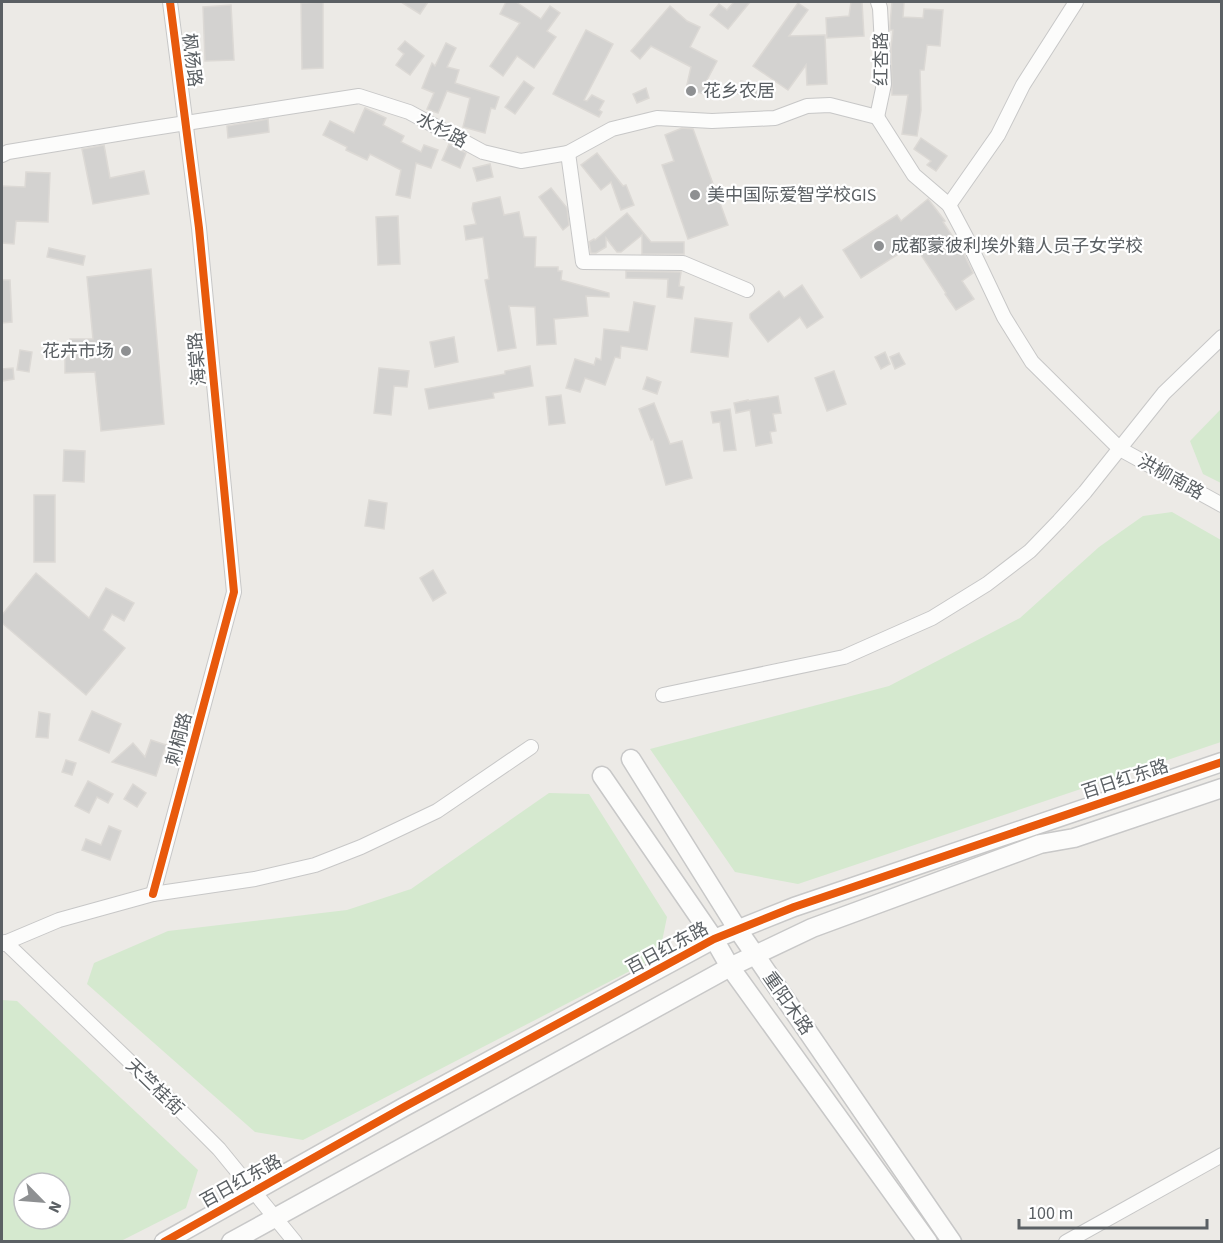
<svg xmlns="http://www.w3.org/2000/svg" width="1223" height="1243" font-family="'Source Sans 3','Noto Sans SC',sans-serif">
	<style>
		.green { fill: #d5e9cf; fill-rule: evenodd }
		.building { fill: #d3d2d0; stroke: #dcd9d5; stroke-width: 1.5 }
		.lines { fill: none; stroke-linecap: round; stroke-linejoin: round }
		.street-casing { stroke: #c7c7c7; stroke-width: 16 }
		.secondary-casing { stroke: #c8c8c8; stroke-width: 21 }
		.street { stroke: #fcfcfb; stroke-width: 14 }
		.secondary { stroke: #fcfcfb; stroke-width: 18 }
		.cycleway-casing { stroke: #fff; stroke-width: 11 }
		.cycleway { stroke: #e8590c; stroke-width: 8 }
		.poi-dot { fill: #8e9092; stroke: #fff; stroke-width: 2 }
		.labels { text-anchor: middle; stroke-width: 4.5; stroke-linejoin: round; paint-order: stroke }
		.street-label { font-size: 18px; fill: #5b6064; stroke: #fff }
		.poi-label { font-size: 18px; fill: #5b6064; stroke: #fff; text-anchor: start }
	</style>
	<rect width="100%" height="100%" fill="#eceae6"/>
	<g class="green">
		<path d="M1221,409V483L1203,474L1190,441Z"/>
		<path d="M1172,512L1221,540V742L798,884L735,872L650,749L889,686L1020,618L1099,547L1143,516Z"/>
		<path d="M549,793L589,794L667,917L659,956L303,1140L255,1132L87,984L94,963L168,931L347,910L411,889Z"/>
		<path d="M2,1000L17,1001L198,1170L186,1208L121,1241H2ZM24,1183H60V1219H24Z"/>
	</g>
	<g class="building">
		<path d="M323,2V68L302,69L301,3Z"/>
		<path d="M401,2H428L420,14Z"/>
		<path d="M506,2H516L541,19L550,6L560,13L547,31L556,37L534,68L517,56L503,76L490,66L520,23L500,14Z"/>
		<path d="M734,2H750L728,29L710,15L719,4L727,10Z"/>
		<path d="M851,2H862L864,36L827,38L826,18L849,16Z"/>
		<path d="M892,2H904L903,17L923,18L924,9L943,10L940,46L927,45L924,70H920L921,110L917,136L902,134L908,95H892L891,48L893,30H890V25Z"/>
		<path d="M798,3L808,10L789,36L825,35L827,84L807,85L806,65L788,90L753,66Z"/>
		<path d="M231,5L234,60L205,61L203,7Z"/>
		<path d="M670,6L687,21L700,27L690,47L717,61L706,82L718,85L715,97L686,89L691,67L651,46L640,59L631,51Z"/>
		<path d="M586,30L613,44L584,100L587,101L592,95L604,101L599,110L602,112L599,117L553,94Z"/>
		<path d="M405,41L424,56L410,75L396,65L404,54L398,49Z"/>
		<path d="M446,43L456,48L447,67L459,70L455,83L499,97L495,109L491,108L485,133L463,127L470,98L447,91L438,113L427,109L434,93L422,88L432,63L435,66Z"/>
		<path d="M524,81L534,88L515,114L505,107Z"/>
		<path d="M741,81L764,86L761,99L738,94Z"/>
		<path d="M646,88L649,98L637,103L633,94Z"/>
		<path d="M365,108L386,118L383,125L404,136L401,142L421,152L424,145L438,150L431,168L416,163L410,198L396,195L401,170L370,154L367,160L346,150L347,147L323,135L330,121L354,133Z"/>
		<path d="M268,119L269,132L228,138L227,126Z"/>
		<path d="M682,128L693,129L728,225L688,239L662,165L674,161L665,135Z"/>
		<path d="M921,138L947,156L936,171L927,165L931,161L914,149Z"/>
		<path d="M449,144L466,153L460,168L442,160Z"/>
		<path d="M104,145L110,178L144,171L149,194L93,204L82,149Z"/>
		<path d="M597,153L623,186L626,185L634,205L621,210L611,182L601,190L581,165Z"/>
		<path d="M490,164L493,177L477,181L473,168Z"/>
		<path d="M26,172L50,173L48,222L16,221L14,244L2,243V186L25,187Z"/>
		<path d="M551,188L567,208L569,225L563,230L539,197Z"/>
		<path d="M500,197L504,215L519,212L524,237H536L535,267H558V271H562L561,280L609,293V297L586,296L588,316L554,319L556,344L537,345L535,307L509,306L516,348L498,351L485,280L489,279L483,237L466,240L464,226L476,224L472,209L473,203Z"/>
		<path d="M928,199L945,221L943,222L963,252L973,273L962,281L974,299L956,310L945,294L946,293L914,244L861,278L843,250L897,215L901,221Z"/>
		<path d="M627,213L651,242H684V254H642V235L621,252H617L606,238V247L596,253H591L589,242L594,239L595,240Z"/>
		<path d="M398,216L400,264L378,265L376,217Z"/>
		<path d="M49,248L85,256L83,265L47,257Z"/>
		<path d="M151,269L164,424L101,431L95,372L65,373V356H70V339H93L87,277Z"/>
		<path d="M626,271L681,272L679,286L684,287L682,299L667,297L668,279L626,278Z"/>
		<path d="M2,280H10L12,322L2,323Z"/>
		<path d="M802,285L823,317L807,328L800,317L768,342L750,318V314L779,291L784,298Z"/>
		<path d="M634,302L655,306L647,350L621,346L620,358L615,357L605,385L585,378L580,392L566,388L575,359L594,365L596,358L601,360L604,329L629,332Z"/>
		<path d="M695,318L732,323L728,357L691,352Z"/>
		<path d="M454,337L458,362L435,367L430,342Z"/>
		<path d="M20,350L32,352L29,372L17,370Z"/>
		<path d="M885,352L890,364L881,369L875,357Z"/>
		<path d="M899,353L905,364L895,369L890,357Z"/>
		<path d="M530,366L533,386L493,393L494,398L429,409L425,389L505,374V371Z"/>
		<path d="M13,368L14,379L2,381V369Z"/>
		<path d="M379,368L409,371L407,387L394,386L391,415L374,413Z"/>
		<path d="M834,371L846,404L827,411L815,378Z"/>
		<path d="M647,377L661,382L657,394L643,389Z"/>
		<path d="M561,395L565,423L549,425L546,397Z"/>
		<path d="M778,396L781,413L773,414L776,431L770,432L772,443L756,446L750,410L736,413L734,403L748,400V401Z"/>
		<path d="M654,403L670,444L682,441L692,478L666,485L653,439L651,440L639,409Z"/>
		<path d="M730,409L736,450L724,451L720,422L713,423L711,412Z"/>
		<path d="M64,450L85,451L84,482L63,481Z"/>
		<rect x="34" y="495" width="21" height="67"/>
		<path d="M369,500L387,503L384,529L365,526Z"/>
		<path d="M433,570L446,593L433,601L420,578Z"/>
		<path d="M36,573L89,618L106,588L134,603L124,621L112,614L103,630L125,648L86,695L2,623V615Z"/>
		<path d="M92,711L121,724L109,753L79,740Z"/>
		<path d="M39,712L50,714L48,738L36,737Z"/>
		<path d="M151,740L166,745L156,776L112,762L133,743L145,757Z"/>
		<path d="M66,760L76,763L72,775L62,772Z"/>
		<path d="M88,781L113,794L108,803L97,797L89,813L75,806Z"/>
		<path d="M133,784L146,793L137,807L124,799Z"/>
		<path d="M109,826L121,831L110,860L82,850L86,839L101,845Z"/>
	</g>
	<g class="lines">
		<g class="street-casing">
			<g id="street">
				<path d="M877,117L914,175L949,205L966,237L1004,317L1032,362L1120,449L1222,505"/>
				<path d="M877,117L884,84L880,8L878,2"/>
				<path d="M568,153L583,262L683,263L747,290"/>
				<path d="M2,155L8,152L141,130L359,96L409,112L483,152L521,161L568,153L612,129L657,118L712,121L775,118L807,106L830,105L877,117"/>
				<path d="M949,205L998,135L1023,85L1076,2"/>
				<path d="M663,695L844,657L932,618L987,584L1030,551L1059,521L1085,492L1164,393L1222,337"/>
				<path d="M153,894L234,592L199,228L170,2"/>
				<path d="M5,942L174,1104L219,1149L295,1242"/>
				<path d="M2,944L59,920L153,894L255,879L315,865L361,847L437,811L531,747"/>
				<path d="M1066,1242L1222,1155"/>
			</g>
		</g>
		<g class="secondary-casing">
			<g id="secondary">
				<path d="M631,759L738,930L952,1242"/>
				<path d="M602,776L714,939L730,967L928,1242"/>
				<path d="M164,1242L404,1107L714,939L794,907L1222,762"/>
				<path d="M231,1242L730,967L812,928L1040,844L1074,838L1222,788"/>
			</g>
		</g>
		<use href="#street" class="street"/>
		<use href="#secondary" class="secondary"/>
		<g class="cycleway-casing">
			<g id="cycleway">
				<path d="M153,894L234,592L199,228L170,2"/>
				<path d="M164,1242L404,1107L714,939L794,907L1222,762"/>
			</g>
		</g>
		<use href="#cycleway" class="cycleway"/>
	</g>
	<g class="poi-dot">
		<circle cx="691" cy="91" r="6"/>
		<circle cx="695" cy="195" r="6"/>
		<circle cx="879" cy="246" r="6"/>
		<circle cx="126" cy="351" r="6"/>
	</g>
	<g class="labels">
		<g class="street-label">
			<text transform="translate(881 59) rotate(-90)" y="6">红杏路</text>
			<text transform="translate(192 60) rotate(83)" y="6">枫杨路</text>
			<text transform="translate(442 130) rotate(28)" y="6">水杉路</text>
			<text transform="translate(197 359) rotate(-95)" y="6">海棠路</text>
			<text transform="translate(1171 477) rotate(29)" y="6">洪柳南路</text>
			<text transform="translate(179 739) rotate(-75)" y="6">刺桐路</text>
			<text transform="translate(1125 779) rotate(-18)" y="6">百日红东路</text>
			<text transform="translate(667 948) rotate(-28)" y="6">百日红东路</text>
			<text transform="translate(788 1003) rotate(55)" y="6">重阳木路</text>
			<text transform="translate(155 1087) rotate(44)" y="6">天竺桂街</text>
			<text transform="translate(241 1181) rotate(-29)" y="6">百日红东路</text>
		</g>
		<g class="poi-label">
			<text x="703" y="97">花乡农居</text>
			<text x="707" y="201">美中国际爱智学校GIS</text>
			<text x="891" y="252">成都蒙彼利埃外籍人员子女学校</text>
			<text x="114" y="357" text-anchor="end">花卉市场</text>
		</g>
	</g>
	<rect width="1223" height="1243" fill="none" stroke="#5b6064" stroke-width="6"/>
	<g transform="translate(42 1201) rotate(115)"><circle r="28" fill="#ffffff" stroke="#bdbfc1" stroke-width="1.5"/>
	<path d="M0-4.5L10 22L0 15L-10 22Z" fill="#8e9092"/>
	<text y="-9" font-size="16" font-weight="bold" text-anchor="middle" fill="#5b6064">N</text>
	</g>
	<path d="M1019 1219v9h188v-9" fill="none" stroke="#5b6064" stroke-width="3"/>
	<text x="1028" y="1219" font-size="18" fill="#5b6064" stroke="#ffffff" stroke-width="4.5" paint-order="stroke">100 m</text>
</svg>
